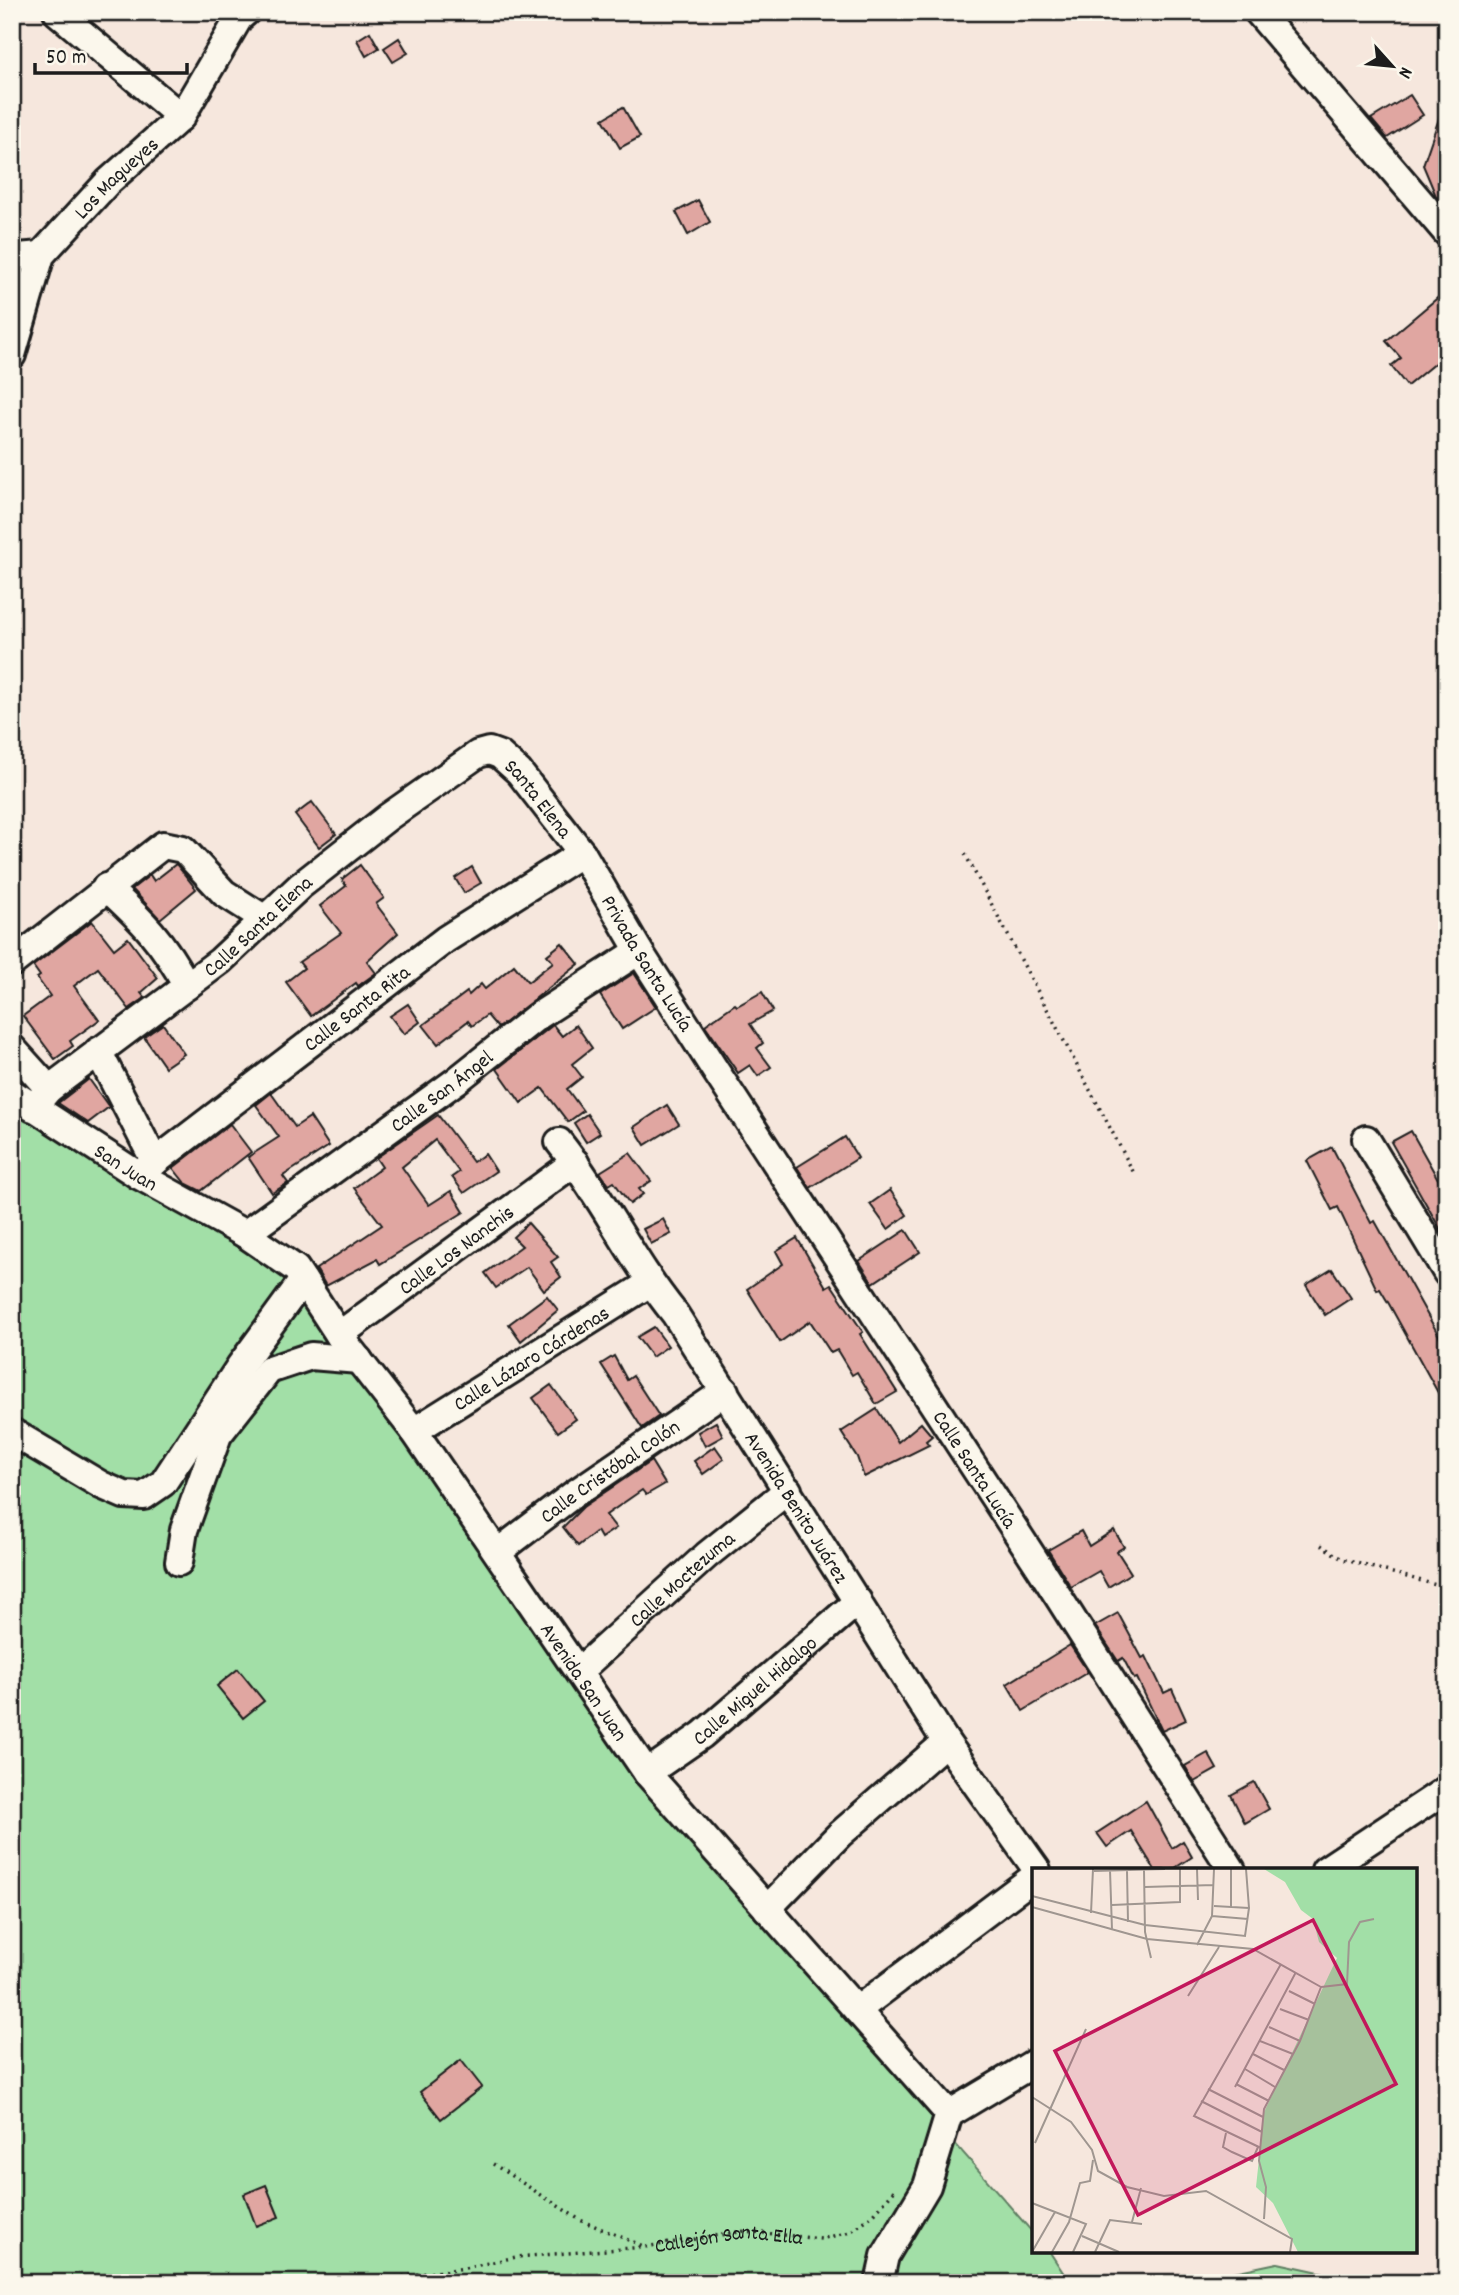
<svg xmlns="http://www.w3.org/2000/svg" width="1459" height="2295" font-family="Dekko,sans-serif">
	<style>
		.green { fill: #a2dfa7; stroke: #5f7e62; stroke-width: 2 }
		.building { fill: #e0a6a1; stroke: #1c1c1c; stroke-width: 2 }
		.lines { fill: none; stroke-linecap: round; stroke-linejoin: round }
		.minor-casing { stroke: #1c1c1c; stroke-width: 32 }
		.path { stroke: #1c1c1c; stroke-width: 3.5; stroke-dasharray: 2 5; stroke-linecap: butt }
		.minor { stroke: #fbf7ec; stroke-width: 26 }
		.labels { text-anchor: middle; stroke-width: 5; stroke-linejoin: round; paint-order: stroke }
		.street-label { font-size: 21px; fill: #1c1c1c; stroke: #fbf7ec }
		.inset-road { fill: none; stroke: #9f9690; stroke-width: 2 }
		.view { fill: #c2185b; fill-opacity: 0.15; stroke: #c2185b; stroke-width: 3.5 }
		.inset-edge { fill: none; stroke: #1c1c1c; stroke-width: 3.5 }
	</style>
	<rect width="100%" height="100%" fill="#f6e7dd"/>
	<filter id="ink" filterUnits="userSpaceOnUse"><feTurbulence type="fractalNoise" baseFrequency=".0143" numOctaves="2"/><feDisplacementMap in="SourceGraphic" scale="14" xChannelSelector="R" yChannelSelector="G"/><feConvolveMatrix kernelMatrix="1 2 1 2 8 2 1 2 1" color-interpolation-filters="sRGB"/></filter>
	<g filter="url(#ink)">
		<g class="green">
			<path d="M12,1091L272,1260L752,1911L1034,2234V2251H1049L1070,2283H12Z"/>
			<path d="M1278,2263L1370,2283H1182L1277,2263Z"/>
		</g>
		<g class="building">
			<path d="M370,32L379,48L366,56L357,40Z"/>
			<path d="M399,38L408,53L393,62L384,48Z"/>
			<path d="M1410,95L1423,115L1387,138L1371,119Z"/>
			<path d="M1444,104L1447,105V208L1436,196L1423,165Z"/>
			<path d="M623,107L640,137L620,148L603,119Z"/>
			<path d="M698,200L710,222L688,235L676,212Z"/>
			<path d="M1447,290V353L1407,386L1391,366L1401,358L1386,341Z"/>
			<path d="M312,802L336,834L319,847L295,815Z"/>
			<path d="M176,864L196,889L160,919L132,889L150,875L154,881Z"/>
			<path d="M360,865L384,898L376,904L398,933L367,961L376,973L358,986L356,983L311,1016L286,982L304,968L299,962L341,933L320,906L346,886L342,879Z"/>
			<path d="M472,867L481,883L464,893L455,878Z"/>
			<path d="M92,921L114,949L128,938L158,978L141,993L145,998L129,1009L98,968L74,986L99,1020L70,1041L73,1046L55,1059L23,1016L50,996L37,978L40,976L33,966Z"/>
			<path d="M562,943L579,964L498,1028L487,1015L472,1026L468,1021L438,1044L423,1025L467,992L469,995L481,984L485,989L514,965L528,982L553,962L547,955Z"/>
			<path d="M634,973L656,1007L622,1029L600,995Z"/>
			<path d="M762,992L773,1011L750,1024L763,1043L757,1048L771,1067L758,1076L750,1065L738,1073L705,1025L735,1004L737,1006Z"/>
			<path d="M408,1004L420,1022L404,1034L390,1016Z"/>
			<path d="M163,1024L184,1054L165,1067L144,1037Z"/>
			<path d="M553,1025L562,1036L576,1025L592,1048L572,1064L582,1077L567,1089L583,1111L568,1122L542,1088L521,1103L497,1069Z"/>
			<path d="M89,1079L109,1107L88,1123L58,1103Z"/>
			<path d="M271,1093L295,1127L310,1117L329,1146L283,1176L288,1183L272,1193L248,1157L279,1137L256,1105Z"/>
			<path d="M667,1105L679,1124L645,1145L634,1127Z"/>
			<path d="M587,1114L600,1133L586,1142L574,1123Z"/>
			<path d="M438,1115L473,1162L485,1154L496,1171L464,1193L452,1177L459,1172L435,1140L402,1167L429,1205L451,1191L464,1212L380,1264L377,1259L326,1286L316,1269L382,1225L354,1188L382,1167L376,1158Z"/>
			<path d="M230,1124L251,1152L201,1191L185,1183L173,1168Z"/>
			<path d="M1411,1131L1447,1195V1241L1391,1142Z"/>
			<path d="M845,1137L858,1158L810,1188L797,1167Z"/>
			<path d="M1332,1147L1371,1223L1375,1221L1447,1350V1409L1389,1304L1380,1289L1377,1290L1338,1207L1332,1210L1307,1161Z"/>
			<path d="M630,1153L651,1181L639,1189L643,1194L630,1204L614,1182L609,1185L600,1172Z"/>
			<path d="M890,1190L907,1215L888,1229L870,1204Z"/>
			<path d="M663,1219L671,1234L651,1244L643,1229Z"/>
			<path d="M528,1223L558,1257L551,1262L561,1277L544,1290L527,1267L496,1288L485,1273L522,1246L513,1237Z"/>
			<path d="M906,1230L920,1252L873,1283L859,1261Z"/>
			<path d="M797,1238L826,1287L831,1284L863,1332L860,1334L897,1392L876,1404L857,1372L852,1375L837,1350L831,1353L810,1321L780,1342L747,1289L783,1264L776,1251Z"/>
			<path d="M1332,1269L1351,1298L1325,1315L1306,1285Z"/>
			<path d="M547,1296L558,1310L521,1341L509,1324Z"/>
			<path d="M654,1327L668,1346L652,1357L637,1337Z"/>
			<path d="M614,1356L627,1380L633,1376L659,1416L642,1428L601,1364Z"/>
			<path d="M551,1385L576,1419L558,1432L533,1398Z"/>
			<path d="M877,1409L898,1442L921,1423L932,1436L926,1441L929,1445L864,1477L857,1457L841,1432Z"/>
			<path d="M716,1422L723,1436L705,1446L698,1432Z"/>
			<path d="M715,1446L724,1459L703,1474L694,1461Z"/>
			<path d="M651,1461L665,1484L646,1495L642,1490L606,1515L616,1528L601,1538L597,1531L578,1546L563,1527L583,1507Z"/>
			<path d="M1114,1530L1124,1547L1117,1551L1131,1573L1108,1587L1099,1571L1071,1587L1048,1550L1081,1531L1089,1546Z"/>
			<path d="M1118,1613L1142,1658L1146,1656L1164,1693L1172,1689L1186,1720L1162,1731L1137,1678L1134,1679L1123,1658L1118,1661L1095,1626Z"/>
			<path d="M1070,1645L1088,1672L1023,1711L1007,1684Z"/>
			<path d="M238,1669L264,1701L243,1718L217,1686Z"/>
			<path d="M1208,1753L1217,1769L1194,1782L1185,1766Z"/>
			<path d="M1254,1782L1269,1809L1245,1823L1231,1795Z"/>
			<path d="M1146,1801L1172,1848L1183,1841L1192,1857L1172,1870H1155L1131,1831L1107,1847L1097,1833Z"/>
			<path d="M461,2060L482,2087L441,2119L420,2092Z"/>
			<path d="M266,2185L279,2217L256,2226L244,2194Z"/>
		</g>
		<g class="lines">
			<g class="minor-casing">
				<g id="minor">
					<path d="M57,12L181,117"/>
					<path d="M1258,12L1447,233"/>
					<path d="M12,261L18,257L41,255"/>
					<path id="s2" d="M12,355L41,255L108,182L181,117L239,18L246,12"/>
					<path d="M106,887C143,921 163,941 187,986"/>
					<path d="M12,963L163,845L183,849L224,893L265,919"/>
					<path d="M12,1048L49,1089"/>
					<path d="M98,1051L155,1162"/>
					<path id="s3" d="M12,1093L138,1175L245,1234L296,1269L339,1335L414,1431L647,1773L949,2114"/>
					<path id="s4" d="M33,1108L49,1089L220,961L300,886L388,817L478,754L489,751L500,755L519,772L582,853L639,951L715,1070L1040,1568L1232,1870"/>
					<path d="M1366,1139L1447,1273"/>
					<path id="s5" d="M559,1142C602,1196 631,1260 675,1314L946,1742L1037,1870"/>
					<path id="s6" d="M138,1175L446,939L582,853"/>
					<path id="s7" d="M245,1234L456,1081L535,1018L639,951"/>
					<path id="s8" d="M339,1335L575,1162"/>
					<path id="s9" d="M414,1431L650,1283"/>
					<path d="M12,1432L101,1485L124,1495L144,1496L163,1483L240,1366L303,1280"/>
					<path id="s10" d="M498,1552L574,1494L725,1391"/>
					<path d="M179,1562L184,1530L218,1435L269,1370L311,1356L359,1360"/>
					<path id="s11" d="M579,1671L707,1555L788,1490"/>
					<path id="s12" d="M647,1773L702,1735L858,1601"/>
					<path d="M1325,1870L1447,1789"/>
					<path d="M767,1909L839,1835L946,1742"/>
					<path d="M857,2010L1034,1877"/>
					<path d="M949,2114L1034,2063"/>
					<path d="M879,2283L885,2256L927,2186L949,2114"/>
				</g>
			</g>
			<g class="path">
				<path d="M965,854L1135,1175"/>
				<path d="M1321,1545L1342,1559L1447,1588"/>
				<path d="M493,2164L580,2220L643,2246"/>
				<path id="s1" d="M354,2283L465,2268L516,2257L645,2247L745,2231L821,2239L850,2232L873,2215L897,2187"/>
			</g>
			<use href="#minor" class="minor"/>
		</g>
	</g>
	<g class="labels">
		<g class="street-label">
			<text dy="7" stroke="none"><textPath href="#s2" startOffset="212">Los Magueyes</textPath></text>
			<text dy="7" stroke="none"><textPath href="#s4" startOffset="651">Santa Elena</textPath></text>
			<text dy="7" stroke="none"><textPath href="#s4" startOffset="290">Calle Santa Elena</textPath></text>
			<text dy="7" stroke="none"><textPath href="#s4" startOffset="849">Privada Santa Lucía</textPath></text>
			<text dy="7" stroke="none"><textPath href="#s6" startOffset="275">Calle Santa Rita</textPath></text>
			<text dy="7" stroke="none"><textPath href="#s7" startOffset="243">Calle San Ángel</textPath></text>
			<text dy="7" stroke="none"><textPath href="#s3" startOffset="136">San Juan</textPath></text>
			<text dy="7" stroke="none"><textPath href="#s8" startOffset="145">Calle Los Nanchis</textPath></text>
			<text dy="7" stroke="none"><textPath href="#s9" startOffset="138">Calle Lázaro Cárdenas</textPath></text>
			<text dy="7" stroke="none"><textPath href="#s4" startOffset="1452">Calle Santa Lucía</textPath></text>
			<text dy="7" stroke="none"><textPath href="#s10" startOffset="138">Calle Cristóbal Colón</textPath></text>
			<text dy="7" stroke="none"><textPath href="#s5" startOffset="436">Avenida Benito Juárez</textPath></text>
			<text dy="7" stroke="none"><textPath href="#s11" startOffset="138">Calle Moctezuma</textPath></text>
			<text dy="7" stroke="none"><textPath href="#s3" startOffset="838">Avenida San Juan</textPath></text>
			<text dy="7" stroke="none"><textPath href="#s12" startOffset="136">Calle Miguel Hidalgo</textPath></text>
			<text dy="7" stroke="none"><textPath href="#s1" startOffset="378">Callejón Santa Ella</textPath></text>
		</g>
	</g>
	<g transform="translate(1032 1868)">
		<rect width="385" height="385" fill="#f6e7dd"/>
		<path d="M232,1H385V384H266L241,335L224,319L232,244L305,90L287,74L281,51L269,42L253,14Z" fill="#a2dfa7"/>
		<path class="inset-road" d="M165,1L166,32M78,2L80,62M112,2L113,64L119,90M62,3L133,1M95,3L96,54M113,19L182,17M0,28L113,57L213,68L217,40L214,1M80,37L148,34V1M182,38L217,40M0,39L115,71L221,81L289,119M199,39V1M59,45L61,1M180,48L216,51M165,77L180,48L182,1M289,119L315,116L317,74L328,54L342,51M257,123L283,136M156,128L187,79M248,141L277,152M237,159L268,173M228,173L261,186M221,186L252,202M213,201L243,219M204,216L237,233M203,219L264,104M176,221L231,249M0,229L39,254L60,282L66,303L95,319L132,328L174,323L260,371L258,384M169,233L230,264M194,265L191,279L200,284L220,293L226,279M3,275L54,161M229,280L162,248L249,96M0,335L54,356L41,384M232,351L234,319L227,293L232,241L268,173L289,119M100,354L109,320M50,368L87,384M0,384L23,344M20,384L37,354L48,315L58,313L61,292M63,384L78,352L110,356"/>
		<path class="view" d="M281,52L364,216L106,347L23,183Z"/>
		<rect width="385" height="385" class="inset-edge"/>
	</g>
	<rect width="1459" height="2295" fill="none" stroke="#fbf7ec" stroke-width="42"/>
	<rect x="21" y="21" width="1417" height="2253" fill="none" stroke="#1c1c1c" stroke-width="2.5" filter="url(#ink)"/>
	<g transform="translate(1392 66) rotate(117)" stroke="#fbf7ec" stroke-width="5" paint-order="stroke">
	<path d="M0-5L12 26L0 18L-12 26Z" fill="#1c1c1c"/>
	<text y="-10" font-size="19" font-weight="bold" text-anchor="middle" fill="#1c1c1c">N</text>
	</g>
	<path d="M35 63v10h152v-10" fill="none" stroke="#1c1c1c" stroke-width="3.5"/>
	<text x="46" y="63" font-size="21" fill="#1c1c1c" stroke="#fbf7ec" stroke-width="5" paint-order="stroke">50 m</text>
</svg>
